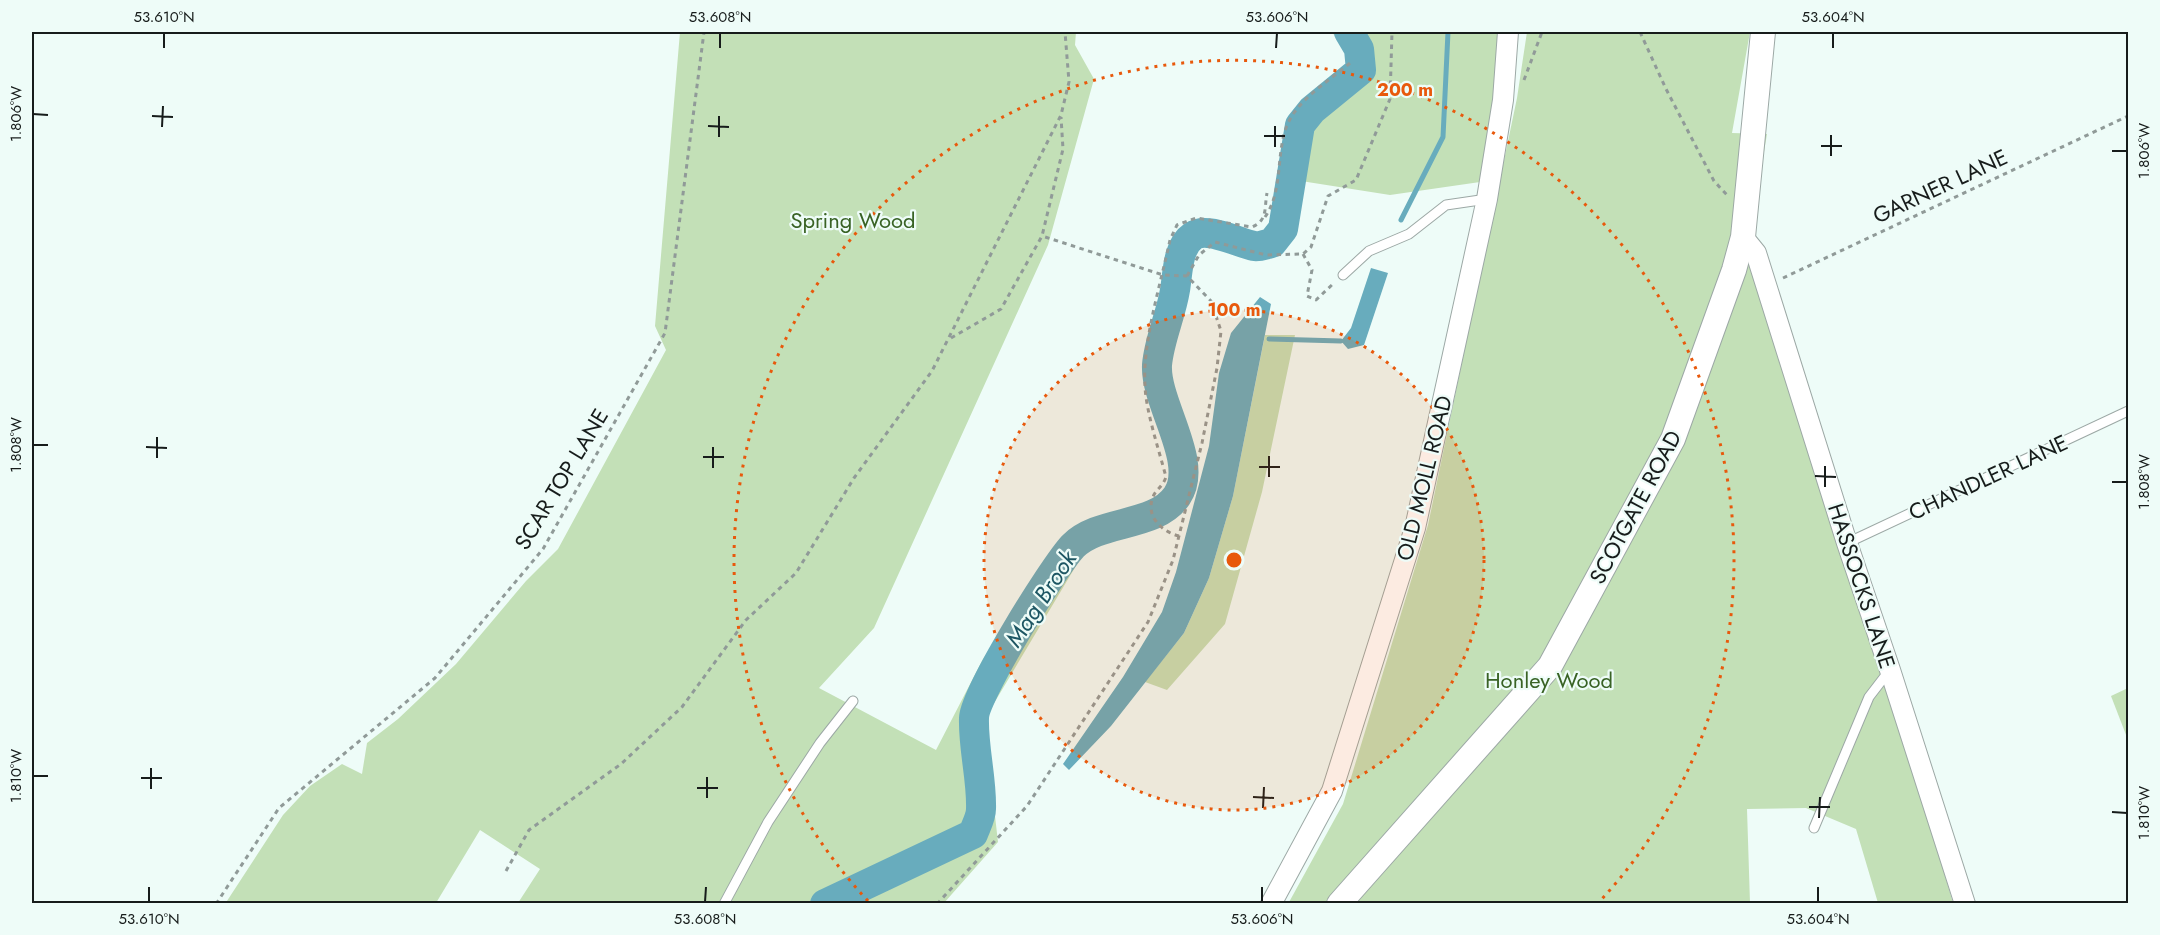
<svg xmlns="http://www.w3.org/2000/svg" width="2160" height="935" font-family="Jost,sans-serif">
	<style>
		.green { fill: #c3e0b7 }
		.water { fill: #68acbd }
		.lines { fill: none; stroke-linecap: round; stroke-linejoin: round }
		.stream { stroke: #68acbd; stroke-width: 5 }
		.river { stroke: #68acbd; stroke-width: 30 }
		.service-casing { stroke: #9ca8a5; stroke-width: 11 }
		.minor-casing { stroke: #9ca8a5; stroke-width: 22 }
		.tertiary-casing { stroke: #9ca8a5; stroke-width: 26 }
		.path { stroke: #909a98; stroke-width: 3; stroke-dasharray: 4.5 4.5; stroke-linecap: butt }
		.service { stroke: #fff; stroke-width: 9 }
		.minor { stroke: #fff; stroke-width: 20 }
		.tertiary { stroke: #fff; stroke-width: 24 }
		.ticks { fill: none; stroke: #171c1b; stroke-width: 2 }
		.ring { fill: none; stroke: #e8590c; stroke-width: 3; stroke-dasharray: 3 6 }
		.labels { text-anchor: middle; stroke-width: 4.5; stroke-linejoin: round; paint-order: stroke }
		.street-label { font-size: 22px; fill: #171c1b; stroke: #eefcf8 }
		.park-label { font-size: 22px; fill: #396325; stroke: #eefcf8 }
		.water-label { font-size: 24px; font-style: italic; fill: #1d5663; stroke: #eefcf8 }
		.centre { fill: #e8590c; stroke: #eefcf8; stroke-width: 3 }
		.ring-label { font-size: 18px; text-anchor: middle; font-weight: bold; fill: #e8590c; stroke: #eefcf8; stroke-width: 4.5; stroke-linejoin: round; paint-order: stroke }
		.neatline { fill: none; stroke: #171c1b; stroke-width: 2 }
		.ticks-label { font-size: 15px; text-anchor: middle; fill: #171c1b }
	</style>
	<rect width="100%" height="100%" fill="#eefcf8"/>
	<g class="green">
		<path d="M680,32H1076L1075,45L1094,79L1048,245L874,628L819,688L936,750L983,659L1072,529L1092,539L984,720L998,842L944,903H518L540,869L480,830L436,903L225,904L283,815L310,786L342,764L362,774L367,743L398,719L456,664L526,581L558,549L666,350L655,326Z"/>
		<path d="M1331,32H1499L1487,181L1390,195L1282,178L1293,125L1306,107L1354,65V53Z"/>
		<path d="M1527,32H1750L1732,133L1767,134L1753,217L1755,282L1877,643L1953,903H1878L1856,829L1806,808L1747,809L1750,903L1288,904L1343,804L1428,525L1517,98Z"/>
		<path d="M1265,335H1295L1262,492L1225,624L1167,690L1145,682L1184,633L1209,578L1233,496Z"/>
		<path d="M2128,688V740L2111,696Z"/>
	</g>
	<g class="water">
		<path d="M1371,268L1388,273L1364,345L1348,349L1341,341L1351,328Z"/>
		<path d="M1260,297L1271,304L1233,496L1209,578L1184,633L1111,726L1069,770L1063,764L1123,677L1162,612L1176,572L1209,446L1219,373L1231,333Z"/>
	</g>
	<g class="lines">
		<g class="stream">
			<path d="M1401,220L1443,137L1448,32"/>
			<path d="M1269,339L1341,341"/>
		</g>
		<path class="river" d="M825,904L973,834C976,826 981,817 981,809C982,779 973,748 974,718C974,695 1054,566 1073,546C1100,519 1155,528 1177,496C1200,462 1155,404 1157,365C1159,340 1171,315 1175,290C1178,273 1177,247 1193,236C1207,226 1239,243 1254,246C1260,247 1266,244 1272,243L1283,229L1300,125L1312,110L1361,70L1359,49L1349,32"/>
		<g class="service-casing">
			<g id="service">
				<path d="M1343,275L1369,251L1409,234L1446,205L1487,199"/>
				<path d="M1847,543L2128,411"/>
				<path d="M1814,828L1869,697L1889,671"/>
				<path d="M724,904L768,822L820,743L853,701"/>
			</g>
		</g>
		<g class="minor-casing">
			<g id="minor">
				<path d="M1743,237L1756,253L1847,543L1890,670L1965,904"/>
				<path d="M1271,904L1332,791L1415,528L1487,199L1503,100L1508,32"/>
			</g>
		</g>
		<g class="tertiary-casing">
			<path id="tertiary" d="M1339,904L1550,666L1673,439L1734,270L1743,237L1763,32"/>
		</g>
		<g class="path">
			<path d="M1640,32L1666,89L1714,181L1727,195"/>
			<path d="M1524,80L1542,32"/>
			<path d="M1265,217C1283,191 1276,156 1286,128C1296,100 1329,81 1350,63"/>
			<path d="M1303,254L1312,270L1307,296L1316,300L1335,282"/>
			<path d="M1187,276L1199,255L1215,242L1266,255L1303,254L1311,247L1328,196L1356,180L1390,99L1392,32"/>
			<path d="M1783,278L2128,116"/>
			<path d="M951,338L1001,309L1042,236L1063,149L1061,117"/>
			<path d="M1179,536C1162,532 1145,516 1153,497C1156,489 1162,488 1166,477C1159,450 1146,412 1145,386C1142,343 1161,283 1170,240L1177,225L1196,218L1252,227C1268,220 1264,209 1267,193"/>
			<path d="M506,871L529,830L621,764L682,707L746,620L796,573L854,478L932,371L1061,115L1069,82L1065,32"/>
			<path d="M216,904L279,808L435,678L543,549L665,333L704,32"/>
			<path d="M937,904L1027,806L1148,622L1173,560L1202,443L1217,368L1221,331L1211,301L1187,276L1163,275L1042,236"/>
		</g>
		<use href="#service" class="service"/>
		<use href="#minor" class="minor"/>
		<use href="#tertiary" class="tertiary"/>
	</g>
	<path class="ticks" d="M164,48V33M720,48V33M1276,48L1277,33M1833,48V33M33,114L48,115M152,116L173,117M708,126L729,127M162,127L163,106M1264,136H1285M719,137V116M1821,146H1842M1275,147V126M2112,151H2127M1831,156V135M33,445H48M146,447L167,448M703,457H724M157,458V437M1259,467H1280M713,468V447M1815,476L1836,477M1269,477V456M2112,482H2127M1825,487V466M33,776H48M141,778H162M697,788H718M151,789V768M1253,797L1274,798M707,798V777M1809,807H1830M1263,808L1264,787M2112,812L2127,813M1819,818L1820,797M149,902V887M705,902L706,887M1262,902V887M1818,902V887"/>
	<circle cx="1234" cy="560" r="250" fill="#e8590c" fill-opacity=".12"/>
	<g class="ring">
		<circle cx="1234" cy="560" r="250"/>
		<path d="M868 901A500 500 0 1 1 1600 901"/>
	</g>
	<g class="labels">
		<g class="street-label">
			<text transform="translate(1940 186) rotate(-25)" y="8">GARNER LANE</text>
			<text transform="translate(1988 477) rotate(-25)" y="8">CHANDLER LANE</text>
			<text transform="translate(1424 478) rotate(-76)" y="8">OLD MOLL ROAD</text>
			<text transform="translate(561 479) rotate(-59)" y="8">SCAR TOP LANE</text>
			<text transform="translate(1635 507) rotate(-62)" y="8">SCOTGATE ROAD</text>
			<text transform="translate(1862 586) rotate(72)" y="8">HASSOCKS LANE</text>
		</g>
		<g class="park-label">
			<text x="853" y="228">Spring Wood</text>
			<text x="1549" y="688">Honley Wood</text>
		</g>
		<g class="water-label">
			<text transform="translate(1041 599) rotate(-57)" y="8">Mag Brook</text>
		</g>
	</g>
	<circle cx="1234" cy="560" r="9" class="centre"/>
	<g class="ring-label">
		<text x="1405" y="96">200 m</text>
		<text x="1234" y="316">100 m</text>
	</g>
	<rect width="2160" height="935" fill="none" stroke="#eefcf8" stroke-width="66"/>
	<rect x="33" y="33" width="2094" height="869" class="neatline"/>
	<g class="ticks-label">
		<text x="164" y="22">53.610°N</text>
		<text x="720" y="22">53.608°N</text>
		<text x="1277" y="22">53.606°N</text>
		<text x="1833" y="22">53.604°N</text>
		<text transform="translate(16 114) rotate(-90)" y="5">1.806°W</text>
		<text transform="translate(2144 151) rotate(-90)" y="5">1.806°W</text>
		<text transform="translate(16 445) rotate(-90)" y="5">1.808°W</text>
		<text transform="translate(2144 482) rotate(-90)" y="5">1.808°W</text>
		<text transform="translate(16 776) rotate(-90)" y="5">1.810°W</text>
		<text transform="translate(2144 813) rotate(-90)" y="5">1.810°W</text>
		<text x="149" y="924">53.610°N</text>
		<text x="705" y="924">53.608°N</text>
		<text x="1262" y="924">53.606°N</text>
		<text x="1818" y="924">53.604°N</text>
	</g>
</svg>
